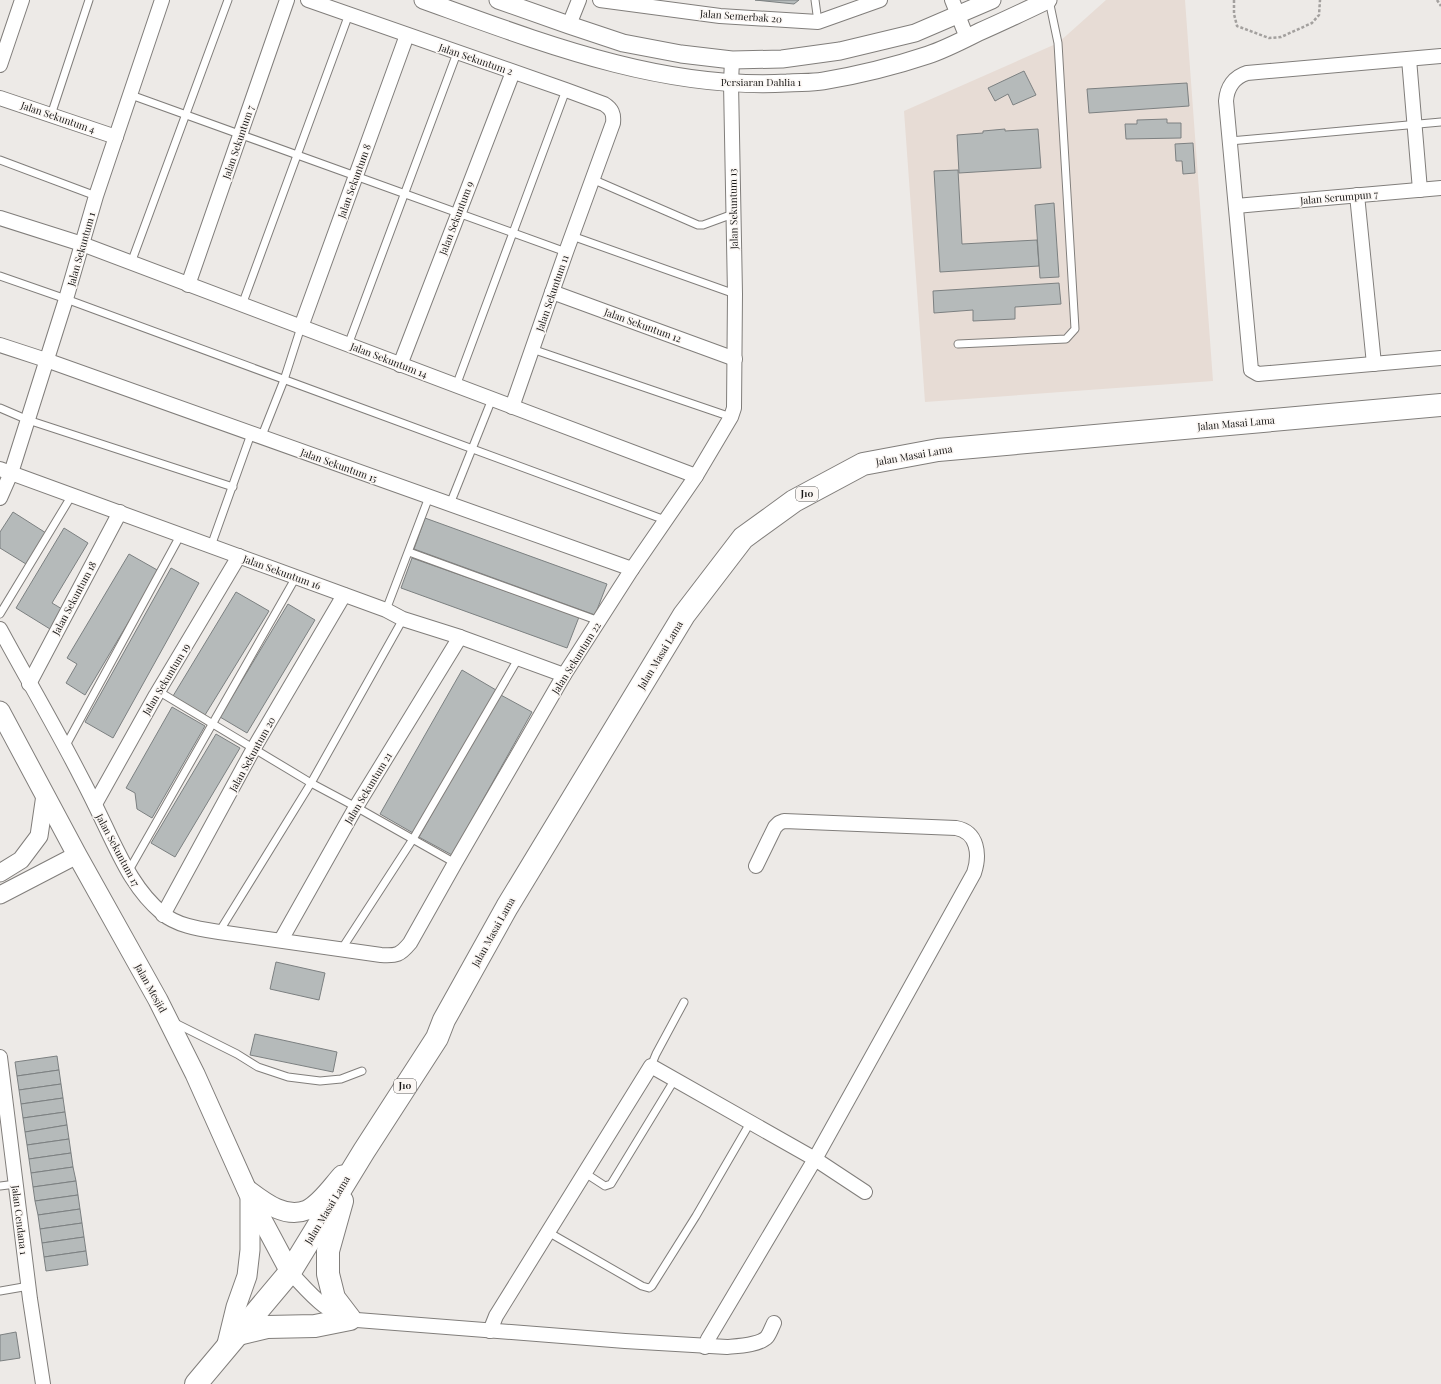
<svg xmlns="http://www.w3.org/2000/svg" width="1441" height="1384" font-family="'Playfair Display',serif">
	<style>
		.built { fill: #e7dcd5 }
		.building { fill: #b5baba; stroke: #7c8081 }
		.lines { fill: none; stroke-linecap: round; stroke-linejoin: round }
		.service-casing { stroke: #817e7b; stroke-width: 9 }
		.minor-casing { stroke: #817e7b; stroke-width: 16 }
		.tertiary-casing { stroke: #817e7b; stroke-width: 19 }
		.secondary-casing { stroke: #817e7b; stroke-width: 21 }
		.primary-casing { stroke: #817e7b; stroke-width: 24 }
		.path { stroke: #a3a09e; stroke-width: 2.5; stroke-dasharray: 3 2; stroke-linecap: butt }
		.service { stroke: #fff; stroke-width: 7 }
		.minor { stroke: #fff; stroke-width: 14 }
		.tertiary { stroke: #fff; stroke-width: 17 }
		.secondary { stroke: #fff; stroke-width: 19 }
		.primary { stroke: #fff; stroke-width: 22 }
		.labels { text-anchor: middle; stroke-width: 3; stroke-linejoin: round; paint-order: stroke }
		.shield { fill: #fbf7f4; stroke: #5c5a59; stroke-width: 1 }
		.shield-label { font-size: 9px; font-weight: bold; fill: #181716 }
		.street-label { font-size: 10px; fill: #181716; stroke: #fbf7f4 }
	</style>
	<rect width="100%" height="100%" fill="#edeae7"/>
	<path class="built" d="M1106,0H1185L1213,381L925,402L904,111L1058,43Z"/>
	<g class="building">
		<path d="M755,0H799L794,4Z"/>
		<path d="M1024,71L1036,95L1013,105L1008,94L995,101L988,88Z"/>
		<path d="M1187,83L1189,106L1089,113L1087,89Z"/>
		<path d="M1167,119V123H1181V138L1126,139L1125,124H1137V120Z"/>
		<path d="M1005,129V131L1038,129L1041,168L959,173L957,135L983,133V131Z"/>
		<path d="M1193,143L1195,173L1183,174L1182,161H1176L1175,144Z"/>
		<path d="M958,170L962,244L1037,240L1039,266L940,272L934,171Z"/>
		<path d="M1054,203L1059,277L1040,278L1035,205Z"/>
		<path d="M1059,283L1061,304L1015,307V319L973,321V310L934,313L933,291Z"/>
		<path d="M13,512L46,533L26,564L0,548V532Z"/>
		<path d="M425,518L607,584L595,615L414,549Z"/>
		<path d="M64,528L88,543L52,603L62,609L50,629L16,608Z"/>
		<path d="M129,554L159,571L85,695L66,683L77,664L67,658Z"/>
		<path d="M412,558L579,617L567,648L401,588Z"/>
		<path d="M171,568L199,583L113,738L85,722Z"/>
		<path d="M236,592L269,611L205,715L173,696Z"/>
		<path d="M288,604L315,620L247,733L220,717Z"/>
		<path d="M462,670L496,690L413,833L380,814Z"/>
		<path d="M499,694L532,712L452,855L419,837Z"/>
		<path d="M172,707L205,726L152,818L137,809L135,793L126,788Z"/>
		<path d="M216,734L240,748L175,857L151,843Z"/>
		<path d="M276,962L325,973L319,1000L270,989Z"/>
		<path d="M255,1034L337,1052L333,1072L250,1055Z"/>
		<path d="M57,1056L59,1070L17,1076L15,1062Z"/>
		<path d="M59,1070L61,1084L19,1090L17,1076Z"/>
		<path d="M61,1084L63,1098L21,1104L19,1090Z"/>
		<path d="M63,1098L65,1112L23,1118L21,1104Z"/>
		<path d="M65,1112L67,1125L25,1132L23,1118Z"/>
		<path d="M67,1125L69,1139L27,1145L25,1132Z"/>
		<path d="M69,1139L71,1153L29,1159L27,1145Z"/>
		<path d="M71,1153L73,1167L31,1173L29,1159Z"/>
		<path d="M73,1167L76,1181L33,1187L31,1173Z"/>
		<path d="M76,1181L78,1195L35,1201L33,1187Z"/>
		<path d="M78,1195L80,1209L38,1215L35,1201Z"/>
		<path d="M80,1209L82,1223L40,1229L38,1215Z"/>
		<path d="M82,1223L84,1237L42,1243L40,1229Z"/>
		<path d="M84,1237L86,1251L44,1257L42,1243Z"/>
		<path d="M86,1251L88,1265L46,1271L44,1257Z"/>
		<path d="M16,1332L20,1358L0,1361V1335Z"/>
	</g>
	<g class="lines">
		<g class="service-casing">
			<g id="service">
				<path d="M815,0L818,22"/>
				<path d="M131,95L566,252"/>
				<path d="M51,115L89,0"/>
				<path d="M1230,141L1441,122"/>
				<path d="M0,160L96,196"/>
				<path d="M592,179L698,225H703L733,214"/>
				<path d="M572,236L735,294"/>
				<path d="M131,263L228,0"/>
				<path d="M0,276L66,299L665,520"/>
				<path d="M242,305L349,14"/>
				<path d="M958,344L1066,339L1075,329L1058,43L1049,0"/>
				<path d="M348,345L457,53"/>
				<path d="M532,349L731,417"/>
				<path d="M456,386L566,90"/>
				<path d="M0,408L28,420L233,487"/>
				<path d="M261,438L284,380L301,327"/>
				<path d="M450,504L492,399"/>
				<path d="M211,546L251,434"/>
				<path d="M409,552L599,621"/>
				<path d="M386,610L429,497"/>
				<path d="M0,614L72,495"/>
				<path d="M158,691L311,783L356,807L455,863"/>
				<path d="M65,747L181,534"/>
				<path d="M128,872L296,577"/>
				<path d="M219,932L311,783L403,619"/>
				<path d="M341,950L413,839L518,659"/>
				<path d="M173,1022L237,1054L258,1067L288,1077L320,1081L341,1079L362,1071"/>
				<path d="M651,1066L656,1054L684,1002"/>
				<path d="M585,1173L605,1186L611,1184L675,1079"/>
				<path d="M0,1186L16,1184"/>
				<path d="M548,1232L642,1286L649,1288L652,1286L696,1216L750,1123"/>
				<path d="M0,1291L29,1286"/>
			</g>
		</g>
		<g class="minor-casing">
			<g id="minor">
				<path d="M308,0L566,90L604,104C612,109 614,114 613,123L566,252L512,407"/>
				<path d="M600,0L720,16L818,22L880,0"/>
				<path d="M952,0L967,38"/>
				<path d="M569,25L579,0"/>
				<path d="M1441,56L1247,73C1234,77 1227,87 1226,101L1251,370L1258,374L1441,358"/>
				<path d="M1409,59L1420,190"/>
				<path d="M0,65L22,0"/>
				<path d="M0,98L116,137"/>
				<path d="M1357,195L1374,364"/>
				<path d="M1236,206L1441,188"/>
				<path d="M0,218L82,244L696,476"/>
				<path d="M188,285L287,0"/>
				<path d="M552,292L735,359"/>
				<path d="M301,327L407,35"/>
				<path d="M0,345L46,360L632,569"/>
				<path d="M400,365L513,72"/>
				<path d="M0,469L386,610L403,619L460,637L564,675"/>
				<path d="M0,498L11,473L66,299L96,196L162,0"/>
				<path d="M0,629C27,679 56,728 82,779C92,798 101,817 110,836C124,865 137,892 162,913C177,926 200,929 219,932L381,955C397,956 400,955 410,943L455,863L564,675L632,569L696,476L731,417L734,408L735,294L731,83L732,60"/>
				<path d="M29,684L120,512"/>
				<path d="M95,804L156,695L239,556"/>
				<path d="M163,915L254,748L344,595"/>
				<path d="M281,940L356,807L460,637"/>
				<path d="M0,1057L30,1299L43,1384"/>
				<path d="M290,1272C311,1294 325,1314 357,1320L625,1341L727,1347C737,1346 760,1345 767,1337C770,1333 772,1327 774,1323"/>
				<path d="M490,1331L496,1316L651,1066L815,1159L865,1192"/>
				<path d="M705,1347L708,1339L815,1159L974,873C980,855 978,832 956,828L784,821L779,823L775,827L756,866"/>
			</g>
		</g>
		<g class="tertiary-casing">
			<g id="tertiary">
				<path d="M423,0C540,42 661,90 787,83C799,82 812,83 823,81C859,75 895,66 928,55C946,49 963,40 979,32C1002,22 1025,11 1048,0"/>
				<path d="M498,0L569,25L623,43L681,54L732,60L782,59L840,51L915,33L992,0"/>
				<path d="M0,873L21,860L39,836L45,795"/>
				<path d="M0,895L77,855"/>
			</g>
		</g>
		<g class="secondary-casing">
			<g id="secondary">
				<path d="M0,711L77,855L158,1000L195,1074L251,1199L290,1272"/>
				<path d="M248,1190C264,1202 285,1219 307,1210C321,1203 332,1186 342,1175"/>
				<path d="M226,1348L236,1307L247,1276L250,1250V1200"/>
			</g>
		</g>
		<g class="primary-casing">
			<g id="primary">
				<path d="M238,1334L267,1327L315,1326L350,1319L334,1298L328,1274V1251L342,1201"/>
				<path d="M196,1384L290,1272L364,1151L437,1038L444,1020L507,907L684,615L743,538L794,501L863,464L938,450L1441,405"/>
			</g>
		</g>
		<g class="path">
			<path d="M1234,0V14L1237,26L1269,38L1281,37L1312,23L1319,15L1320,0"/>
			<path d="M1437,0L1441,6"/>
		</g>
		<use href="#service" class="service"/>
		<use href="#minor" class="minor"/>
		<use href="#tertiary" class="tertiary"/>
		<use href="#secondary" class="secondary"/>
		<use href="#primary" class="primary"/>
	</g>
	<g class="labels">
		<g class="shield">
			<rect x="796" y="487" width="22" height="14" rx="3"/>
			<rect x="394" y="1079" width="22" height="14" rx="3"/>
		</g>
		<g class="shield-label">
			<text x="807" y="497">J10</text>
			<text x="405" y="1089">J10</text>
		</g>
		<g class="street-label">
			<text transform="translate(741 16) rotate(4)" y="4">Jalan Semerbak 20</text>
			<text transform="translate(476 59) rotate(19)" y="4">Jalan Sekuntum 2</text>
			<text x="761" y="86">Persiaran Dahlia 1</text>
			<text transform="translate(58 117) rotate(19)" y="4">Jalan Sekuntum 4</text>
			<text transform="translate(238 142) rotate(-71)" y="4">Jalan Sekuntum 7</text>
			<text transform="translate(354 181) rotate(-70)" y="4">Jalan Sekuntum 8</text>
			<text transform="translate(1339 197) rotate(-5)" y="4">Jalan Serumpun 7</text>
			<text transform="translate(733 209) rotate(-91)" y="4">Jalan Sekuntum 13</text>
			<text transform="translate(456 218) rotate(-69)" y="4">Jalan Sekuntum 9</text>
			<text transform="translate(81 249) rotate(-74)" y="4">Jalan Sekuntum 1</text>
			<text transform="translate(552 293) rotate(-71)" y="4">Jalan Sekuntum 11</text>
			<text transform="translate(643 325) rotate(20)" y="4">Jalan Sekuntum 12</text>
			<text transform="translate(389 360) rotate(21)" y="4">Jalan Sekuntum 14</text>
			<text transform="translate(1236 423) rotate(-5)" y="4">Jalan Masai Lama</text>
			<text transform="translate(914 455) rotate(-10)" y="4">Jalan Masai Lama</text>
			<text transform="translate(339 465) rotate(20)" y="4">Jalan Sekuntum 15</text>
			<text transform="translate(282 572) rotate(20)" y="4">Jalan Sekuntum 16</text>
			<text transform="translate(74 598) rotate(-62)" y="4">Jalan Sekuntum 18</text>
			<text transform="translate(660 655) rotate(-59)" y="4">Jalan Masai Lama</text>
			<text transform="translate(576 658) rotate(-58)" y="4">Jalan Sekuntum 22</text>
			<text transform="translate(166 679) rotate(-59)" y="4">Jalan Sekuntum 19</text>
			<text transform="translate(252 754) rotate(-61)" y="4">Jalan Sekuntum 20</text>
			<text transform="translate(368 788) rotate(-59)" y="4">Jalan Sekuntum 21</text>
			<text transform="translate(118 850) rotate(62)" y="4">Jalan Sekuntum 17</text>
			<text transform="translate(493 932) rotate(-61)" y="4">Jalan Masai Lama</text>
			<text transform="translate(151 988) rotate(61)" y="4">Jalan Mesjid</text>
			<text transform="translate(327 1210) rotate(-59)" y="4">Jalan Masai Lama</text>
			<text transform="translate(20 1220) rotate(83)" y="4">Jalan Cendana 1</text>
		</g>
	</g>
</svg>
